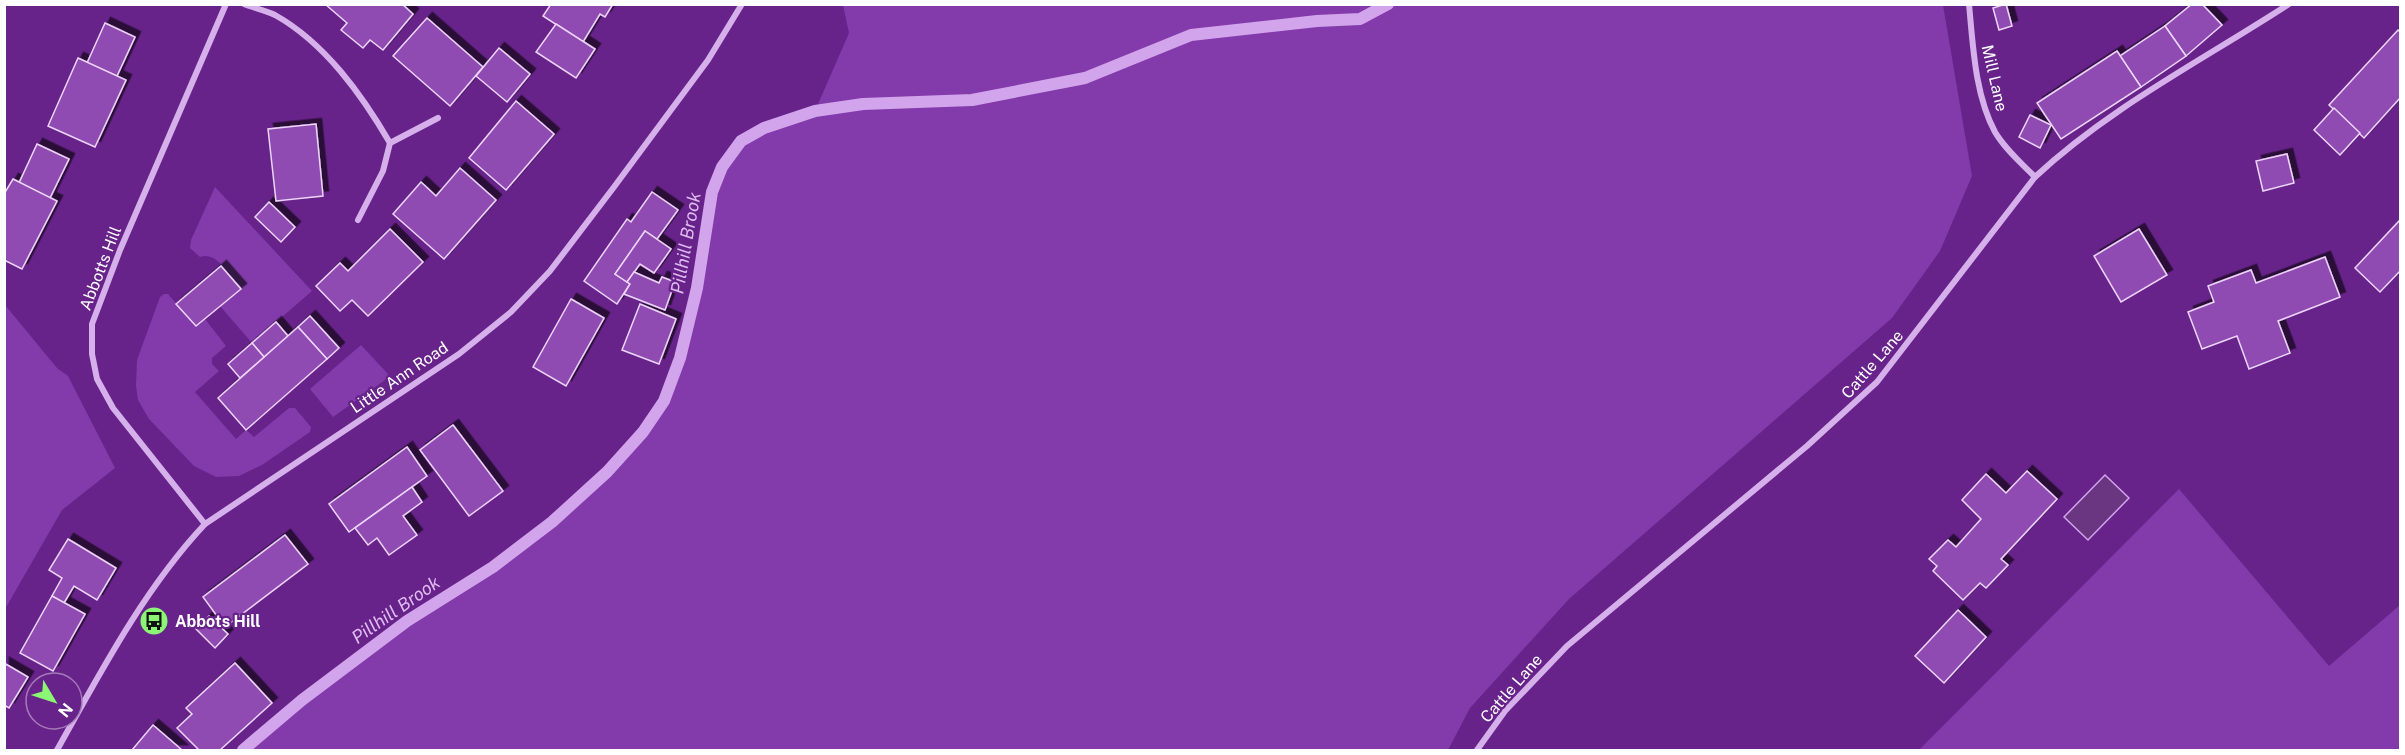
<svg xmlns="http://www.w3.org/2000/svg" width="2405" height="755" font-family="'Public Sans',sans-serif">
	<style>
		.green { fill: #833aaa }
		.water { fill: #6a3682; stroke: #d2a4eb; stroke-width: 1.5 }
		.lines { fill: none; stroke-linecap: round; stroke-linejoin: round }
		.stream { stroke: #d2a4eb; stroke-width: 12 }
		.building { fill: #8f4bb2; stroke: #ecd5f8; stroke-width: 1.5; filter: url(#shadow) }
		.minor { stroke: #d6b0ea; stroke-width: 6 }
		.labels { text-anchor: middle; stroke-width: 4.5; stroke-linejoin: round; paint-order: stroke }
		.street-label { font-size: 16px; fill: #fff; stroke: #68238b }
		.poi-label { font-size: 16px; font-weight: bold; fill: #fff; stroke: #68238b; text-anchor: start }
		.water-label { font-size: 18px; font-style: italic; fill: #dfbcf2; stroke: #68238b }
	</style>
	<defs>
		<filter id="shadow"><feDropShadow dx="5.5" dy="-5.5" stdDeviation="0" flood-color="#0009"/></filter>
	</defs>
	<rect width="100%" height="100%" fill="#68238b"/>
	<g class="green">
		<path d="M843,5H1943L1972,176L1940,251L1892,318L1569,599L1470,708L1448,750H243C296,705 350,661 407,621C435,602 464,586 492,568C539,536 584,497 622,455C637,438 654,421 664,401C682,368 690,325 697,288C706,238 702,181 740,142C757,124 792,119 815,111L849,33Z"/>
		<path d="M215,187L312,291L252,343L220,306L240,289C231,277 217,251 200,257L190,248L191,240Z"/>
		<path d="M164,294H168L196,326L205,319L226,346L212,358V364L219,371L195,392L236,439L246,430L254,437L289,408H295L311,427L310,432L262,465L239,476L216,477L194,466L149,419L138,400L136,386L137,360L160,297Z"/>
		<path d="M5,305L57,368L68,376L115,468L62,510L5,609Z"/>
		<path d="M361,345L388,374L385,380L333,417L310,389Z"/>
		<path d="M2179,489L2329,666L2400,605V750H1919Z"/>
	</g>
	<path class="water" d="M2105,475L2129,498L2088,540L2064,517Z"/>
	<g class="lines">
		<path class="stream" d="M243,750L302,700L407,621L493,567L552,522L607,472L643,432L664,401L680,358L697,288L712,192L722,167L741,141L764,128L815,111L863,104L972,100L1085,78L1191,35L1317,21L1360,19L1388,4"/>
	</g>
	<g class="building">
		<path d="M325,4H402L413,14L383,50L370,40L363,48L341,30L347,23Z"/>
		<path d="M551,4H613L605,17L600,14L583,42L543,16Z"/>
		<path d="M2006,4L2012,26L1999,30L1993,8Z"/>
		<path d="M2192,4H2202L2222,25L2186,56L2165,26Z"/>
		<path d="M427,18L483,67L450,106L393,56Z"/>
		<path d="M105,23L135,37L117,76L87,63Z"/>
		<path d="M556,24L595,49L576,78L536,52Z"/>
		<path d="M2165,26L2186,56L2141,87L2120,56Z"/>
		<path d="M2398,30L2400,32V98L2364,138L2329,105Z"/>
		<path d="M499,48L530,74L507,102L476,76Z"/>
		<path d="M2117,51L2141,87L2061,139L2037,103Z"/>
		<path d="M78,58L126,80L95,147L48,126Z"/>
		<path d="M516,101L554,134L506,190L469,158Z"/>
		<path d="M2334,108L2360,133L2340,155L2314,130Z"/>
		<path d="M2030,115L2051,125L2040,148L2019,137Z"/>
		<path d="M316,124L323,196L276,201L268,129Z"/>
		<path d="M37,144L69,159L50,198L19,183Z"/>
		<path d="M2287,154L2294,183L2263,191L2256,161Z"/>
		<path d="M460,168L496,200L444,259L393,214L421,182L436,196Z"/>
		<path d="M13,179L57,201L22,269L4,260V194Z"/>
		<path d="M652,192L678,210L657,239L645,231L615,274L630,284L617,304L584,281L627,219L631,222Z"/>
		<path d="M269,202L295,227L281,242L255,217Z"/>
		<path d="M2400,220V271L2380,292L2355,268Z"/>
		<path d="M390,229L423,262L368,316L352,300L340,311L316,286L340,263L348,271Z"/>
		<path d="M2139,229L2167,275L2121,302L2094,256Z"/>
		<path d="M645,231L671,249L654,273L640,264L627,282L615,274Z"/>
		<path d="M2325,257L2340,297L2278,321L2290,353L2249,369L2237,336L2202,349L2188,312L2214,302L2208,286L2251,270L2256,283Z"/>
		<path d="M221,266L241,289L196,326L176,304Z"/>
		<path d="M634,272L659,283L662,277L675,282L665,310L624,294L630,284L627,282Z"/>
		<path d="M571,299L604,318L566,386L533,367Z"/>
		<path d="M640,304L676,319L659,364L622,350Z"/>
		<path d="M310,316L339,348L327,359L298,327Z"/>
		<path d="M276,322L288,336L264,357L252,343Z"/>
		<path d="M298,327L327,359L246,430L218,398Z"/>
		<path d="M252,343L264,357L240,378L228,364Z"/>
		<path d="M453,425L503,491L469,516L420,450Z"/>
		<path d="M407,447L427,476L349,532L329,504Z"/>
		<path d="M2027,471L2057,499L2001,559L2008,565L1986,588L1980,583L1963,600L1933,571L1937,566L1929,559L1948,540L1956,547L1981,519L1962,500L1986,474L2006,493Z"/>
		<path d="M412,487L422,502L403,516L417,535L389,555L377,538L368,545L355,528Z"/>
		<path d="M285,535L308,564L225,627L203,597Z"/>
		<path d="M68,539L116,568L97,600L74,586L64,603L52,596L62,578L49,570Z"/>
		<path d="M52,596L85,614L53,671L20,653Z"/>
		<path d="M1958,610L1986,637L1944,683L1915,656Z"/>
		<path d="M209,616L228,634L215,648L196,629Z"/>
		<path d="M4,663L28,677L9,708L4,705Z"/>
		<path d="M235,663L272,703L220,750H199L177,728L192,714L186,708Z"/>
		<path d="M153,725L182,750H132Z"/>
	</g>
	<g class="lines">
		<g class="minor">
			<path d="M244,4C254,8 265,10 275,15C325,43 362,95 390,143"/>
			<path d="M1969,4C1973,46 1975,95 1995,132C2005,149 2021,163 2035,177"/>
			<path d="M358,220L383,171L390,143L438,118"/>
			<path d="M205,524L113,408L97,379L92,354V324L120,250L226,4"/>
			<path d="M57,750C100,673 144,589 205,524L459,354L511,312L550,271L614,187L708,60L742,4"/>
			<path d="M1477,750L1505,711L1567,646L1807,446L1877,382L2035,177C2110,107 2203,60 2289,4"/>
		</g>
	</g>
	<defs>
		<g id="bus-disc" transform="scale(1.5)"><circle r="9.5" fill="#8bf673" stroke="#68238b"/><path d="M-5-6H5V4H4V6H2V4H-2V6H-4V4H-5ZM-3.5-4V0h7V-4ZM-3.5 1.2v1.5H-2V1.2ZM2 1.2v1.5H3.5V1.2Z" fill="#111"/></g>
	</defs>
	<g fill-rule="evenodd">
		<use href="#bus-disc" x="154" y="621"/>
	</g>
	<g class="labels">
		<g class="street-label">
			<text transform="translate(1995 78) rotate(77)" y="6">Mill Lane</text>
			<text transform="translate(100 268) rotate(-69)" y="6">Abbotts Hill</text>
			<text transform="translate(1872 364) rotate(-49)" y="6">Cattle Lane</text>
			<text transform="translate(399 377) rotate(-34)" y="6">Little Ann Road</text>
			<text transform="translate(1511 688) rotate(-49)" y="6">Cattle Lane</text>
		</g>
		<g class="poi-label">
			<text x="175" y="627">Abbots Hill</text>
		</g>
		<g class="water-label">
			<text transform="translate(686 243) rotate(-80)" y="6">Pillhill Brook</text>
			<text transform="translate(396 610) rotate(-35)" y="6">Pillhill Brook</text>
		</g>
	</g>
	<rect width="2405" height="755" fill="none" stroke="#ffffff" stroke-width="12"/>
	<g transform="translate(54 701) rotate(129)"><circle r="28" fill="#68238b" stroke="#a47bb9" stroke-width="1.5"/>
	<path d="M0-4.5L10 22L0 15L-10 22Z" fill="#8bf673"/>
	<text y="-9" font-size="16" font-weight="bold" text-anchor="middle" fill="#ffffff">N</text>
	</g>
</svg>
